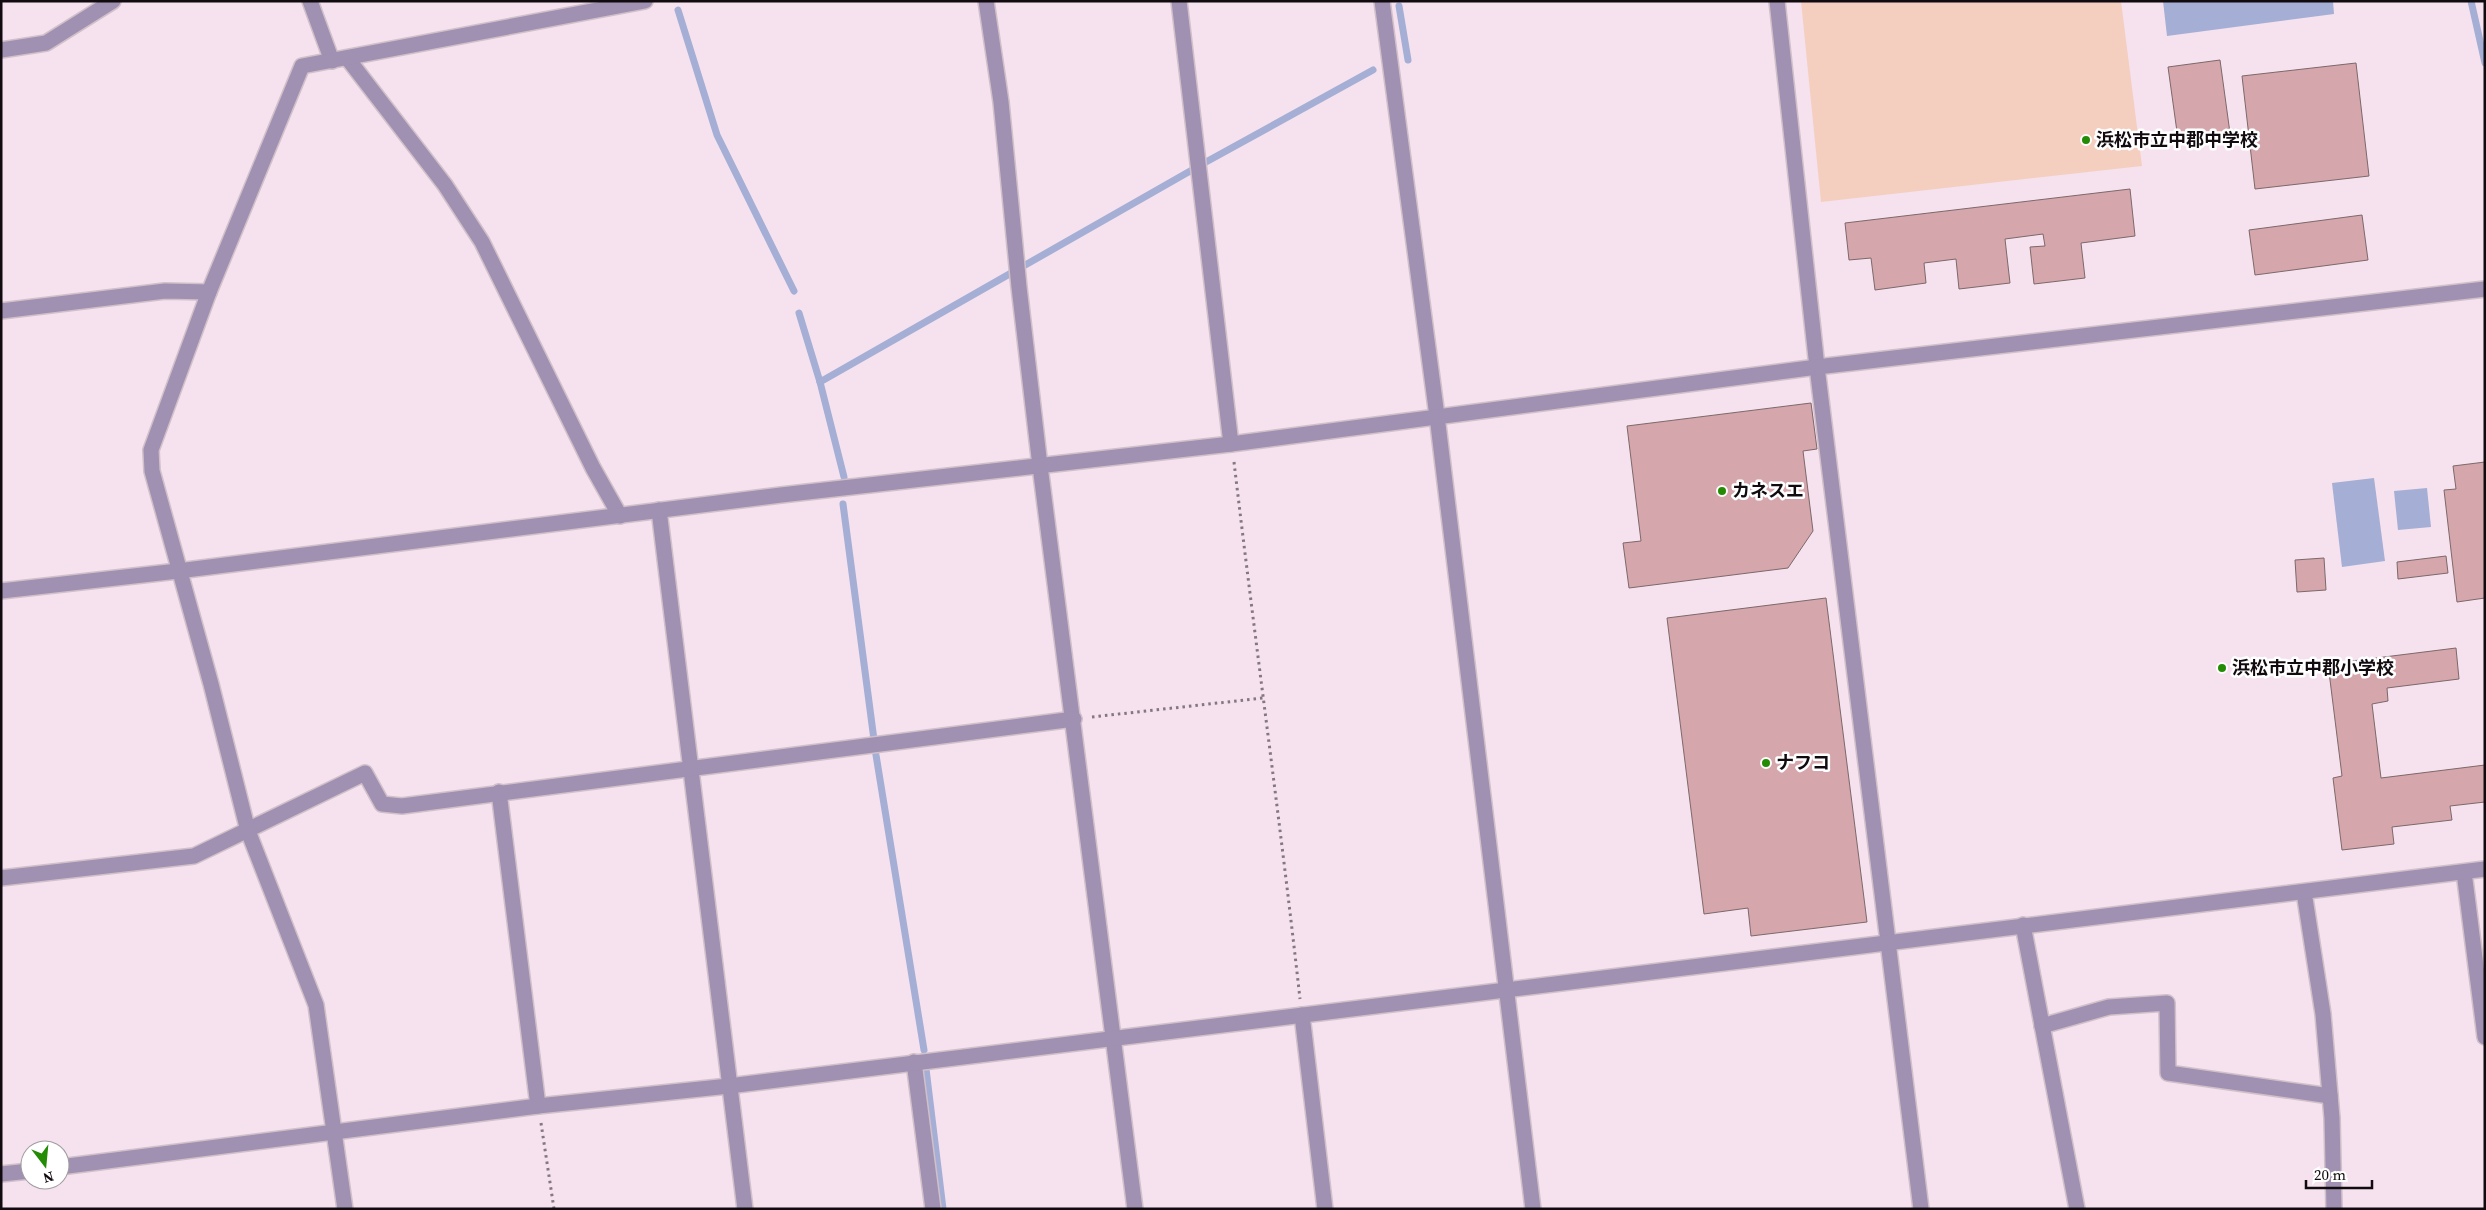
<svg xmlns="http://www.w3.org/2000/svg" width="2486" height="1210" viewBox="0 0 2486 1210" font-family="'Source Serif 4','Noto Sans JP',serif">
<style>
.green{fill:#f4cfc0}
.water{fill:#a5aed4}
.lines{fill:none;stroke-linecap:round;stroke-linejoin:round}
.stream{stroke:#a5aed4;stroke-width:7}
.building{fill:#d5a6ab;stroke:#7c686a}
.street-casing{stroke:#d1c0ca;stroke-width:18}
.path{stroke:#84777f;stroke-width:3;stroke-dasharray:2.5 4;stroke-linecap:butt}
.street{stroke:#a090b1;stroke-width:15}
.poi-dot{fill:#248b05;stroke:#fff;stroke-width:2}
.labels{text-anchor:middle;stroke-width:5;stroke-linejoin:round;paint-order:stroke}
.poi-label{font-size:18px;font-weight:bold;fill:#110b0f;stroke:#fff;text-anchor:start}
</style>
<rect width="100%" height="100%" fill="#f5e2ee"/>
<path class="green" d="M1801,1H2121L2142,166L1821,202Z"/>
<g class="water">
<path d="M2163,1H2333L2334,14L2167,36Z"/>
<path d="M2374,478L2385,561L2342,567L2332,483Z"/>
<path d="M2427,488L2431,527L2398,530L2394,491Z"/>
</g>
<g class="lines">
<g class="stream">
<path d="M2471,1L2485,63"/>
<path d="M1399,6L1408,60"/>
<path d="M678,10L717,135L794,291"/>
<path d="M799,313L820,382L844,477"/>
<path d="M820,382L1206,162L1373,70"/>
<path d="M843,504L876,755L924,1050"/>
<path d="M926,1069L943,1209"/>
</g>
</g>
<g class="building">
<path d="M2220,60L2230,133L2178,139L2168,67Z"/>
<path d="M2356,63L2369,176L2255,189L2242,76Z"/>
<path d="M2130,189L2135,236L2081,243L2085,278L2034,284L2030,247L2045,246L2043,234L2005,239L2010,283L1959,289L1956,259L1924,263L1926,283L1875,290L1871,258L1849,260L1845,223Z"/>
<path d="M2362,215L2368,260L2255,275L2249,230Z"/>
<path d="M1811,403L1817,449L1803,451L1813,531L1788,568L1629,588L1623,543L1641,541L1627,426Z"/>
<path d="M2485,462V598L2457,602L2444,490L2456,489L2453,466Z"/>
<path d="M2446,556L2448,573L2398,579L2397,562Z"/>
<path d="M2324,558L2326,590L2297,592L2295,560Z"/>
<path d="M1826,598L1867,922L1751,936L1748,908L1704,914L1667,618Z"/>
<path d="M2456,648L2459,679L2387,688L2388,701L2372,704L2381,778L2485,765V802L2450,806L2452,820L2392,827L2394,844L2342,850L2333,778L2342,776L2328,664Z"/>
</g>
<g class="lines">
<g class="street-casing">
<g id="street">
<path d="M310,1L332,61"/>
<path d="M986,1L1001,102L1019,287L1040,466L1135,1209"/>
<path d="M1179,1L1231,444"/>
<path d="M1382,1L1437,416L1533,1209"/>
<path d="M1777,1L1817,367L1921,1209"/>
<path d="M1,50L46,43L113,1"/>
<path d="M348,59L445,185L482,242L593,468L620,516"/>
<path d="M1,311L165,291L209,292"/>
<path d="M659,510L745,1209"/>
<path d="M1,591L178,571L781,495L1231,444L1817,367L2485,289"/>
<path d="M499,792L538,1106"/>
<path d="M2464,872L2485,1037"/>
<path d="M1,878L194,856L365,773L382,804L402,806L1074,719"/>
<path d="M2304,892L2323,1014L2332,1118L2334,1209"/>
<path d="M2023,925L2077,1209"/>
<path d="M1302,1015L1325,1209"/>
<path d="M2042,1026L2109,1007L2167,1003L2168,1073L2330,1096"/>
<path d="M914,1062L933,1209"/>
<path d="M60,1167L538,1106L729,1086L2485,869"/>
<path d="M1,1174L30,1171"/>
<path d="M345,1209L316,1005L248,831L211,684L152,471L151,450L209,292L302,66L645,1"/>
</g>
</g>
<g class="path">
<path d="M1234,462C1255,641 1280,819 1300,999"/>
<path d="M1092,717L1263,698"/>
<path d="M541,1123L554,1209"/>
</g>
<use href="#street" class="street"/>
</g>
<g class="poi-dot">
<circle cx="2086" cy="140" r="5"/>
<circle cx="1722" cy="491" r="5"/>
<circle cx="2222" cy="668" r="5"/>
<circle cx="1766" cy="763" r="5"/>
</g>
<g class="labels">
<g class="poi-label">
<text x="2096" y="146">浜松市立中郡中学校</text>
<text x="1732" y="497">カネスエ</text>
<text x="2232" y="674">浜松市立中郡小学校</text>
<text x="1776" y="769">ナフコ</text>
</g>
</g>
<rect width="2486" height="1210" fill="none" stroke="#110b0f" stroke-width="5"/>
<g transform="translate(45 1165) rotate(164)"><circle r="24" fill="#ffffff" stroke="#a09d9f"/>
<path d="M0-4L9 19L0 12L-9 19Z" fill="#248b05"/>
<text y="-8" font-size="14" font-weight="bold" text-anchor="middle" fill="#110b0f">N</text>
</g>
<path d="M2306 1180v8h66v-8" fill="none" stroke="#110b0f" stroke-width="2.5"/>
<text x="2314" y="1180" font-size="15" fill="#110b0f" stroke="#ffffff" stroke-width="4" paint-order="stroke">20 m</text>
</svg>
